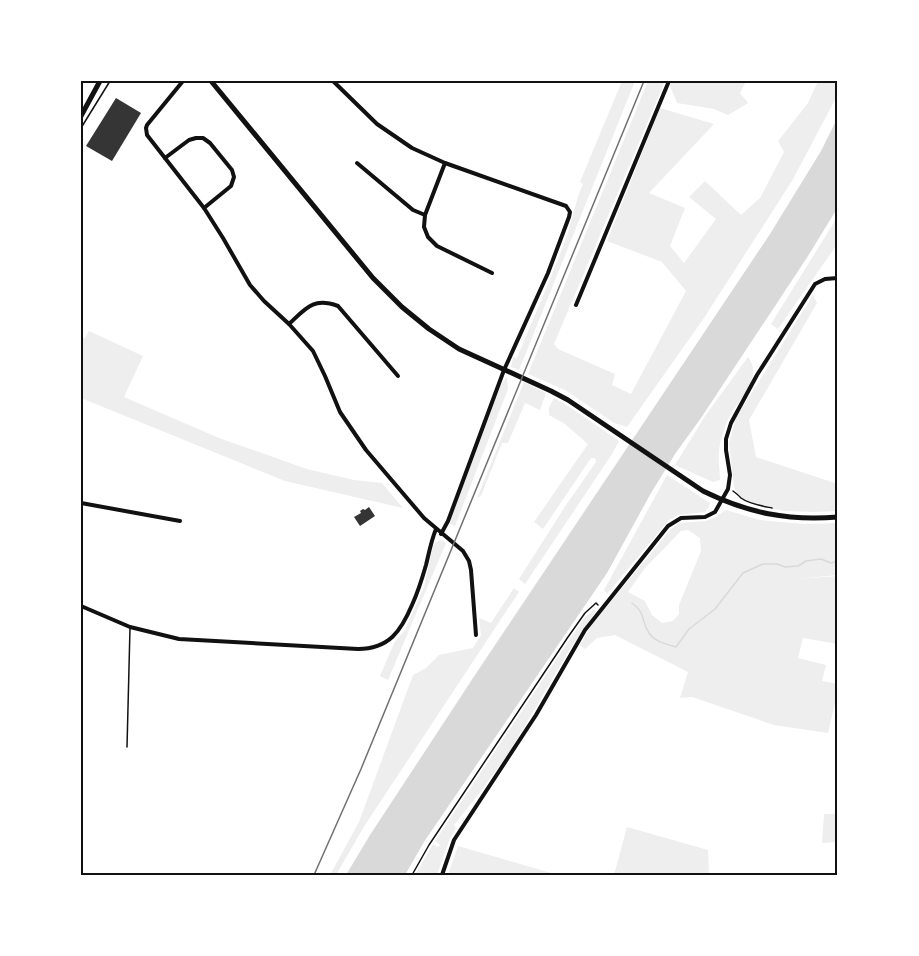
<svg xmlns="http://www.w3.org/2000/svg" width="919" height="956" viewBox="0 0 919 956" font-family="Spectral,serif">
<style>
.green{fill:#eee;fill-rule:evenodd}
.water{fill:#d9d9d9}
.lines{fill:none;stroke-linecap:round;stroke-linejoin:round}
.stream{stroke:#d9d9d9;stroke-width:1.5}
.building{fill:#353535}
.path{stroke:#111;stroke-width:1.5}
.service{stroke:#111;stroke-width:1.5}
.minor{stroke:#111;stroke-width:4}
.secondary{stroke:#111;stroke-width:5}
.rail{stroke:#707070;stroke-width:1.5}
.neatline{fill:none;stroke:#111;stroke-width:2}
</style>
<rect width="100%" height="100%" fill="#fff"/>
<g class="green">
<path d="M622,81H635L519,370L511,367L513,357L517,358C533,319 550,281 565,241C572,222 575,202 583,184L580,182Z"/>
<path d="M648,81H665L554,344L558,349L615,374L612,385L631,394L686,291L662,262L607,241L660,108L714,124L649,193L685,208L670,246L684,263L716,219L689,197L705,181L741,215L760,198L784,152L778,141L808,103L818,81H838V94L792,181L704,318L627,427L614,423L565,390L528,374Z"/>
<path d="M672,81H746L740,93L748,103L728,115L714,109L677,103L670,86Z"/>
<path d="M838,216V243L778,329L771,324Z"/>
<path d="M813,295L817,303L749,420L756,457L838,484V511L815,512L784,511L752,504L739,497L734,487L729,443L736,418Z"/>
<path d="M89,331L143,356L124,397L219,438L307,469L354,480L382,483L403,508L285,481L81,398V338H85Z"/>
<path d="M748,357C765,378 735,402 728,420C724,428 719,444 719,452C718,461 720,471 720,480L713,482L675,465L705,416Z"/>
<path d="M507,377L508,389L455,526L449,523L501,385Z"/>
<path d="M524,382L546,393L540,410L525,403L508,443H502L481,496L477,498Z"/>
<path d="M554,398L571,408L619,441L612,454L525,584L519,579L566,505L596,462L595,458H591L543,529L534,522L588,444L565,424L549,415V408Z"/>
<path d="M667,475L710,503L709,507L705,512L678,515L669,520L607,594L604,590Z"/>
<path d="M726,510L760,520L804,524L838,523V575L797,579L838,576V644L803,638L798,658L826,665L822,681L838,684V690L828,733L774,725L692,697L680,698L688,672L615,635L597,638L585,649L580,645L591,626L670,530L679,523L706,521L716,517ZM688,530L700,538L701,551L679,605V614L673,621L662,623L652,615L645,601L628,592L645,568L681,531Z"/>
<path d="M441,540L446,543L388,680L380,676L394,643L405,630L424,587L433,546L436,542Z"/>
<path d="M514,588L519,592L365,825L336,875H330L359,822L413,675L426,668L439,655L473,648L481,635L479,618L491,623Z"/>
<path d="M594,610L596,611L570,649L510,751L481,791L454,825L456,828L449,841L437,875H415L433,844L438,847L440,845L435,841L584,618Z"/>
<path d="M824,814H838V842L822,843Z"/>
<path d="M627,827L708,850L709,875H614Z"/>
<path d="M458,846L558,875H448Z"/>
</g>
<path class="water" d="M838,117V207L808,256L701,418L675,454L651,493L607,573L424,842L405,875H346L370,835L477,672L770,234L821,151Z"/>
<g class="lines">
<path class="stream" d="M632,603C646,613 641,621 649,633C655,642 666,644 676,647L689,629L715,609L743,573L763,564H777L785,567L798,566L806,561L821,559L831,563L838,561"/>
</g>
<g class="building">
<path d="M116,98L141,113L112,161L86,146Z"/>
<path d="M369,507L375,516L360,526L354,517L361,513L360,511L363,509L365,510Z"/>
</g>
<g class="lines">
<g class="path">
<path d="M81,128L110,81"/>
<path d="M733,491C736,493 738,495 741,498C749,504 762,506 772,508"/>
<path d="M412,875L429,845L568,637L585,613L596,603L598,605"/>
</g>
<path class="service" d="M127,747L130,628"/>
<g class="minor">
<path d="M183,81L147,125L146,128L147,135L204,208L223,238L250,285L264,301L289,324L313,351L325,376L340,412L366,450L424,518L463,551L469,561L471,570L476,635"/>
<path d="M333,81L377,124L412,148L445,163L566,206L570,212L569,217L548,273L504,370L448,521L441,534"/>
<path d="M165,158L189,140L196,138H203L210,143L232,170L234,177L231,186L204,208"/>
<path d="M357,163L413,210L425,215"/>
<path d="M445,163L425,215L424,227L428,237L437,246L492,273"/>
<path d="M576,305L669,81"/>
<path d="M289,324C306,308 313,297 338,306L398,376"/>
<path d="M81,503L180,521"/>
<path d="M81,606L130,627L179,639L358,649C389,649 401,631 412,605C418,592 422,579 426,565C429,553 431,541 436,529"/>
<path d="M442,875L454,840L536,715L585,630L668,526L681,518L705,517L715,512L728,489L730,475L726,450V439L731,423L757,375L815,284L825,279L838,278"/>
</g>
<g class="secondary">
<path d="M211,81L373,278L402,307L429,329L459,349L551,391L568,400L703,491C748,513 787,521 838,517"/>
<path d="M81,116L100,81"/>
</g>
<path class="rail" d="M314,875L361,769L644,81"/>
</g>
<rect width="919" height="956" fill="none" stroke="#ffffff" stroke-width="165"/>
<rect x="82" y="82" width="754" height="792" class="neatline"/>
</svg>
